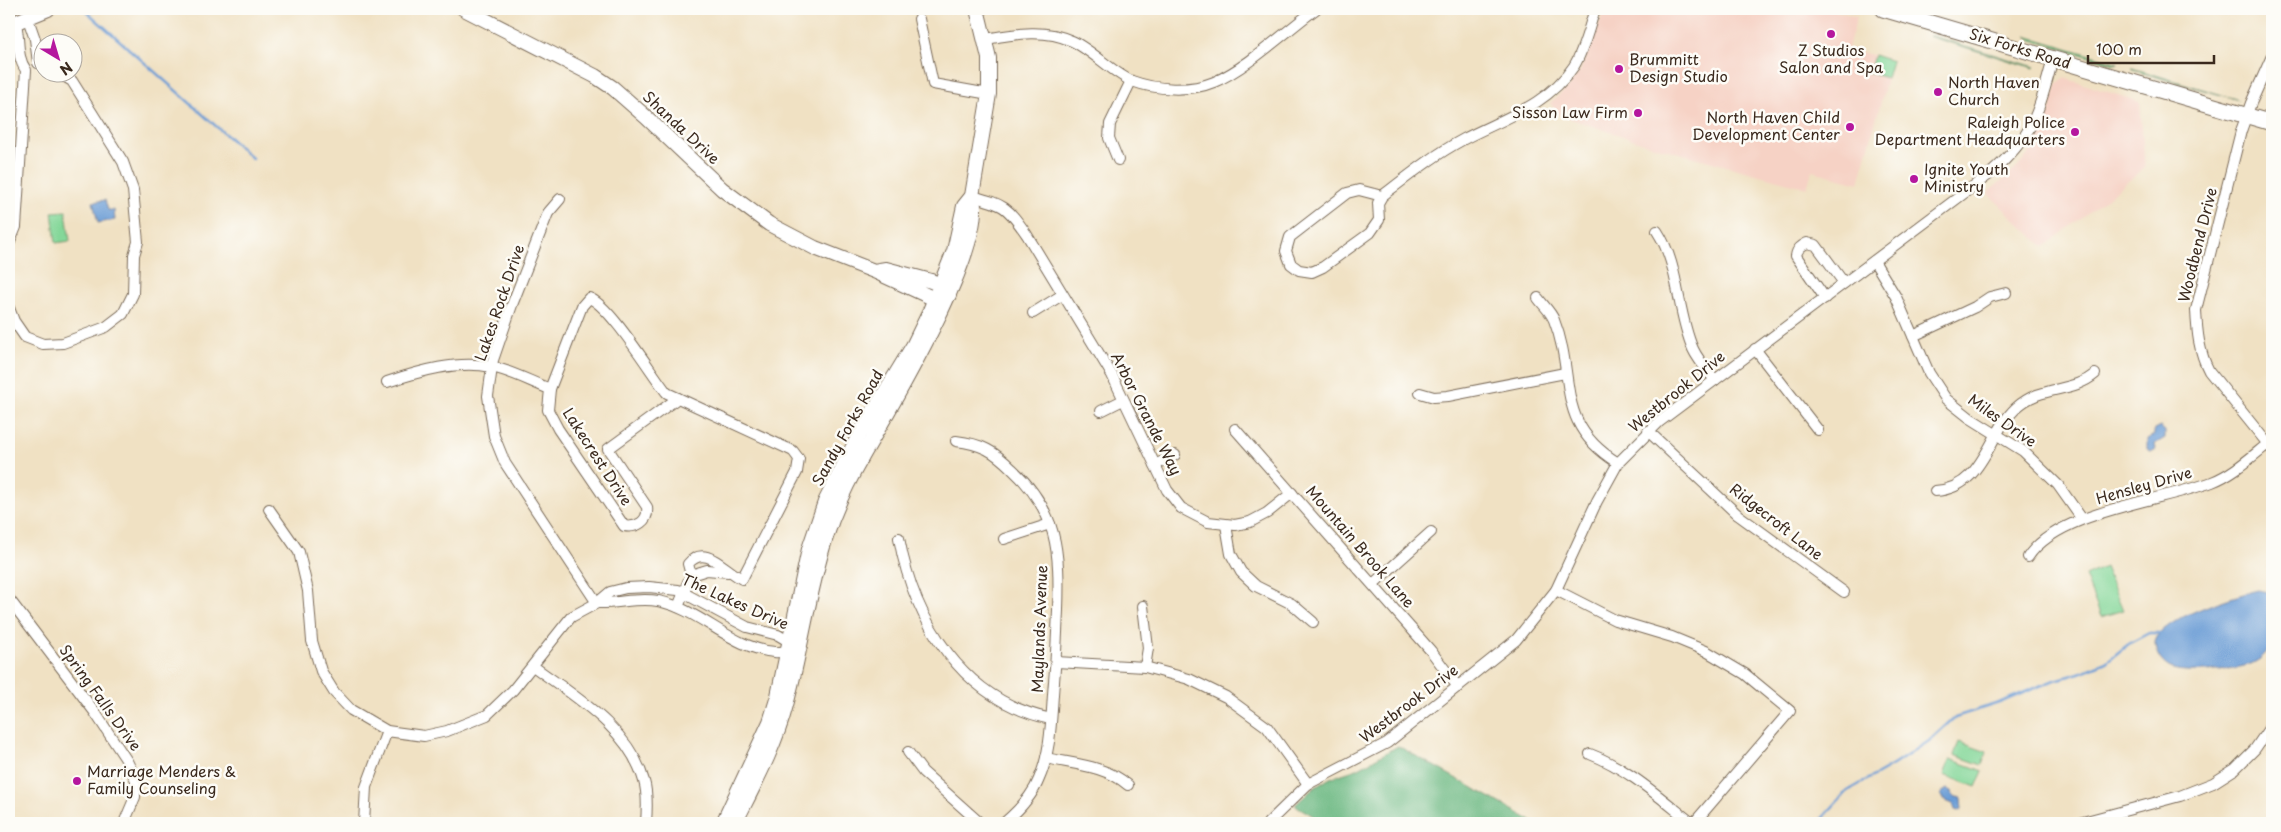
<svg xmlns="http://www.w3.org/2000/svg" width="2281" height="832" viewBox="0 0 2281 832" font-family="'Playpen Sans',sans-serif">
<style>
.built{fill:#f6d2c5}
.green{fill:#84d799;stroke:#60805c}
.forest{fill:#6bb881;stroke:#537150}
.water{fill:#6a9cd5;stroke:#52637a}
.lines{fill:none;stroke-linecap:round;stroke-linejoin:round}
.stream{stroke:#6a9cd5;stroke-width:2.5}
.street-casing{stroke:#7a6a58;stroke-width:12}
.secondary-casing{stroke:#7a6a58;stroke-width:16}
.primary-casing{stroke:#7a6a58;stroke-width:17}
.street{stroke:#fff;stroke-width:10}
.secondary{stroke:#fff;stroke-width:14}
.primary{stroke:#fff;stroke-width:15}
.poi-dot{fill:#b5179e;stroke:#fdfcf7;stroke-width:2}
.labels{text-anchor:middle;stroke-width:5;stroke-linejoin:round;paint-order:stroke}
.street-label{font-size:15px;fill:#3b2a1e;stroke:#fdfcf7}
.poi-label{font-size:15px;fill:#3b2a1e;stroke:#fdfcf7;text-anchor:start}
</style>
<rect width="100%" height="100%" fill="#fdfcf7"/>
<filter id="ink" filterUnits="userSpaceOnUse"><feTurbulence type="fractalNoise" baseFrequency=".02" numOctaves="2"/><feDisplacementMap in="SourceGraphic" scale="10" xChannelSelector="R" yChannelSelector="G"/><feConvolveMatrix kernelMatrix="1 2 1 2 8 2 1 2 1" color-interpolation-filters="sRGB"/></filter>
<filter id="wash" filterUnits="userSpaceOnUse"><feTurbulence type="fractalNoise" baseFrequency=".0096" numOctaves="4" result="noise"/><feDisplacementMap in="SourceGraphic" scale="20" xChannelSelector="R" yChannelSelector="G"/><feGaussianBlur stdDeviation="1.12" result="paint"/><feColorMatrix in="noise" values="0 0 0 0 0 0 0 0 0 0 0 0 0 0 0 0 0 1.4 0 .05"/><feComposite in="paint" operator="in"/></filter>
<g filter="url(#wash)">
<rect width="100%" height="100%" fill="#f0e1c3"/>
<g class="built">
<path d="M1605,9H1829L1857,17L1848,48L1892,61L1859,183L1812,171L1807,188L1650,145L1559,115L1550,103L1568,87L1580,71Z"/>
<path d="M2064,78L2140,102L2145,168L2044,247L1987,193L2018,167L2031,151L2045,125L2057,84Z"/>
</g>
<g class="green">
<path d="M1928,36H1932L2035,67L2034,68Z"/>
<path d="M2026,36L2118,63L2115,64L2029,39Z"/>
<path d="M1874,55L1892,61L1887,78L1869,73Z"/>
<path d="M2132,68L2239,100L2136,71Z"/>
<path d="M66,211L70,241L56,243L52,212Z"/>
<path d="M2105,567L2123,610L2101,617L2085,576Z"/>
<path d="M1959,742L1987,752L1982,765L1954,755Z"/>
<path d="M1950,759L1983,771L1976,787L1944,775Z"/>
</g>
<path class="forest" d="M1398,746L1536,823H1325L1295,805L1314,788L1330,778L1357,769Z"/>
<g class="water">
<path d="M105,200L108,210H114L115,220L98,223L93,202Z"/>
<path d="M2160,427L2165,431V438L2155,444L2156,449L2151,452L2147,449V439L2154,435V430Z"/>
<path d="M2258,590L2272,593V645C2267,652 2262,659 2253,663C2239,670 2188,674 2173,669C2162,665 2155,654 2155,642C2161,618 2234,596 2258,590Z"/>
<path d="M1947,789L1952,791L1953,796L1961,798L1962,809L1958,811L1955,810L1953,804L1943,800L1941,793Z"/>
</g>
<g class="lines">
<g class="stream">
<path d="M84,9L253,159"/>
<path d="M1818,823L1846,792L1893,765L1929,741L1955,717L1999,703L2052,681L2079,673L2106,662L2130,643L2149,633H2162"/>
</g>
</g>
</g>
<g filter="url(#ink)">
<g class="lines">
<g class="street-casing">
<g id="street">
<path d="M28,19L35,39L38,63"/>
<path d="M919,19L933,84L989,94"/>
<path d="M986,39C1015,34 1044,28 1072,41C1092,50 1114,74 1132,81C1156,90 1190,92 1214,82C1246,69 1287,30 1316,9"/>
<path d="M2272,56L2251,103L2241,131L2196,310C2197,332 2199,352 2209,371L2272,449"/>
<path d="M1118,160L1109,138L1110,124L1131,81"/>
<path d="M972,196C1005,205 1007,206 1027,235L1112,375L1167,490L1181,508L1208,522L1235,525L1250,522L1267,513L1292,493"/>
<path d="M1382,196L1359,190L1347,193L1290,237L1286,251L1291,264L1299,270L1312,272L1323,267L1370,233L1379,220L1378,203L1382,196C1408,176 1434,155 1464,139C1504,118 1547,106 1574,66C1584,50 1589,27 1595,9"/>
<path d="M560,199L548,213L512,305L493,360L488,396L494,436L505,463L597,603"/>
<path d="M1657,231C1680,266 1676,310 1693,349C1698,360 1707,370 1715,380"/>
<path d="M9,244L16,227L26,70C16,57 20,39 16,24"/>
<path d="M1874,261L1896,297L1929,373L1946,399L1970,418L2023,451L2058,485L2082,519"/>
<path d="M1538,298C1543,305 1551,312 1554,320C1577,378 1553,423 1618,463"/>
<path d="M1825,298L1796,256C1797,249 1801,246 1807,243L1816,245L1844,283"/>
<path d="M9,308L14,321L25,337L43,344L63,343L106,327L123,314L133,294L134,255L138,242L133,190L123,162L72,81L57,72"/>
<path d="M1033,313L1062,295"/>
<path d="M1913,336L1975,307L1990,297L2006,293"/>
<path d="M1755,349L1818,430"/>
<path d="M387,382C420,371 457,360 492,367C512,371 531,382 550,389L548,410L558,429L624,526C636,528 649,522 647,507L608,449L678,398L793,451L799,459L797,472L742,579C724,570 705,543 688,564L691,575L678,607"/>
<path d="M550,389L582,306L589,298C610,305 651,373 667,393L678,398"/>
<path d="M1420,393L1434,397L1448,396L1565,373"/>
<path d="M1101,411L1123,400"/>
<path d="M1235,429L1431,651L1458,687"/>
<path d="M1648,431L1738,515L1844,592"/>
<path d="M956,441C982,444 994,451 1012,469C1058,512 1060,551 1058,610C1057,634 1056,658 1054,682C1051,714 1052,750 1039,779C1032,797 1018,811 1004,823"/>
<path d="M1155,465L1175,455"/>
<path d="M1935,491C1984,488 1987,435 2016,408C2042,384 2071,394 2095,374"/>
<path d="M269,509L299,552L308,591L312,641L321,671L334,692L351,710L387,731L424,736L447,731L487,715L513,690L571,617L597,603L610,592L626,588L649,587L678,590L747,627L778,635L795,645"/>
<path d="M1226,525L1231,554L1241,572L1256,586L1292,604L1313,622"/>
<path d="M899,538C914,621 963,701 1051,719"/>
<path d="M1004,539L1050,524"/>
<path d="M2028,557C2058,511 2162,501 2212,482C2233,474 2251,457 2269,443"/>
<path d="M691,575L707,570L728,572"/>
<path d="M1373,584L1431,532"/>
<path d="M1556,590L1615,620L1672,637L1706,651L1745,674L1790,711L1694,823"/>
<path d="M9,599L94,711L127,761L136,780L135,797L124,823"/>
<path d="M597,603C617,604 638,597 658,601C700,609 732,649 775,652C781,653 788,650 794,649"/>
<path d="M1143,606L1148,648L1145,667"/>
<path d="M1056,662L1145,667L1189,679L1226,697L1267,727L1308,784"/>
<path d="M533,666C575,697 629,728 644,781C648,794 647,810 646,823"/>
<path d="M908,752L923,772L980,823"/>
<path d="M1590,754C1629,769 1659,797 1692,823"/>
<path d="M1046,758C1073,764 1107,766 1128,785"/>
<path d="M364,823L366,787L387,731"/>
<path d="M1268,823L1308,784L1387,743L1516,640L1556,590L1597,501L1618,463L1659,422L1991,173C2034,135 2038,113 2053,59"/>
<path d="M2079,823L2180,796L2213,783L2235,769L2255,749L2272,724"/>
</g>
</g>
<g class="secondary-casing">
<g id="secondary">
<path d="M464,9L595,76L613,88L646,117L722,189L769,224L815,248L874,271L926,295L935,299L949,295L941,285L931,281L886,269L874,271"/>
<path d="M9,25L48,9"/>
<path d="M723,823L770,722L778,696L809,549L825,502L859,435L913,346L929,313L954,251L964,206L972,196L989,94V58L977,9"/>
<path d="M735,823C754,785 775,747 786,705C801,651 808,594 825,540C834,511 847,483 862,457C888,411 990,243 972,196"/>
</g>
</g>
<g class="primary-casing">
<path id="primary" d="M1883,9L2272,123"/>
</g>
<use href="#street" class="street"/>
<use href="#secondary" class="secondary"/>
<use href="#primary" class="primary"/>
</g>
</g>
<g class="poi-dot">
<circle cx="1831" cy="34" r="5"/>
<circle cx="1619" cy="69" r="5"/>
<circle cx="1938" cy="92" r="5"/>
<circle cx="1638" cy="113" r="5"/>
<circle cx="1850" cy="127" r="5"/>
<circle cx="2075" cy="132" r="5"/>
<circle cx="1914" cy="179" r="5"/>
<circle cx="77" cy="781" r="5"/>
</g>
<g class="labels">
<g class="street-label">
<text transform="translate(2020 49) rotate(17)" y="5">Six Forks Road</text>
<text transform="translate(681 128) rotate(43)" y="5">Shanda Drive</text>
<text transform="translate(2198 245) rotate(-76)" y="5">Woodbend Drive</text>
<text transform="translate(500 303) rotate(-71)" y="5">Lakes Rock Drive</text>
<text transform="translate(1677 392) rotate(-39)" y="5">Westbrook Drive</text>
<text transform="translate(1146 414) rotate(63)" y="5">Arbor Grande Way</text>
<text transform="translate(2002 421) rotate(35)" y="5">Miles Drive</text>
<text transform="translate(848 428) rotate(-61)" y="5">Sandy Forks Road</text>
<text transform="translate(597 457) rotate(57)" y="5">Lakecrest Drive</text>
<text transform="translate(2144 486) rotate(-16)" y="5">Hensley Drive</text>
<text transform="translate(1776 522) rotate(38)" y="5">Ridgecroft Lane</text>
<text transform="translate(1360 547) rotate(49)" y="5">Mountain Brook Lane</text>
<text transform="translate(735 602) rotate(24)" y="5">The Lakes Drive</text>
<text transform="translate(1040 629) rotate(-88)" y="5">Maylands Avenue</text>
<text transform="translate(100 698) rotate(54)" y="5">Spring Falls Drive</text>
<text transform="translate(1409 704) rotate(-37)" y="5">Westbrook Drive</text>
</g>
<g class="poi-label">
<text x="1831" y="56" text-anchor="middle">Z Studios<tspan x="1831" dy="17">Salon and Spa</tspan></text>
<text x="1629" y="65">Brummitt<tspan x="1629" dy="17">Design Studio</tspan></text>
<text x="1948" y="88">North Haven<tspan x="1948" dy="17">Church</tspan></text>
<text x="1628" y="118" text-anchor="end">Sisson Law Firm</text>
<text x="1840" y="123" text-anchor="end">North Haven Child<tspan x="1840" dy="17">Development Center</tspan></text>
<text x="2065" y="128" text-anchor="end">Raleigh Police<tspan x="2065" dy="17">Department Headquarters</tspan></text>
<text x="1924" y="175">Ignite Youth<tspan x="1924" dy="17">Ministry</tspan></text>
<text x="87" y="777">Marriage Menders &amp;<tspan x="87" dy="17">Family Counseling</tspan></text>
</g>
</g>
<rect width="2281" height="832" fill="none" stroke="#fdfcf7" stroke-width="30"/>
<g transform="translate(58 58) rotate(142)"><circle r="24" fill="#fdfcf7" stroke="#afa8a0"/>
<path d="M0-4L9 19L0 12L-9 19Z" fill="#b5179e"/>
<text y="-8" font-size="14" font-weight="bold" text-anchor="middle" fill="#3b2a1e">N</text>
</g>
<path d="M2088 55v8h126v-8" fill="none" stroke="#3b2a1e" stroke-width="2.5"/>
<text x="2096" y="55" font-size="15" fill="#3b2a1e" stroke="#fdfcf7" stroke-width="4" paint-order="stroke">100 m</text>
</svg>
